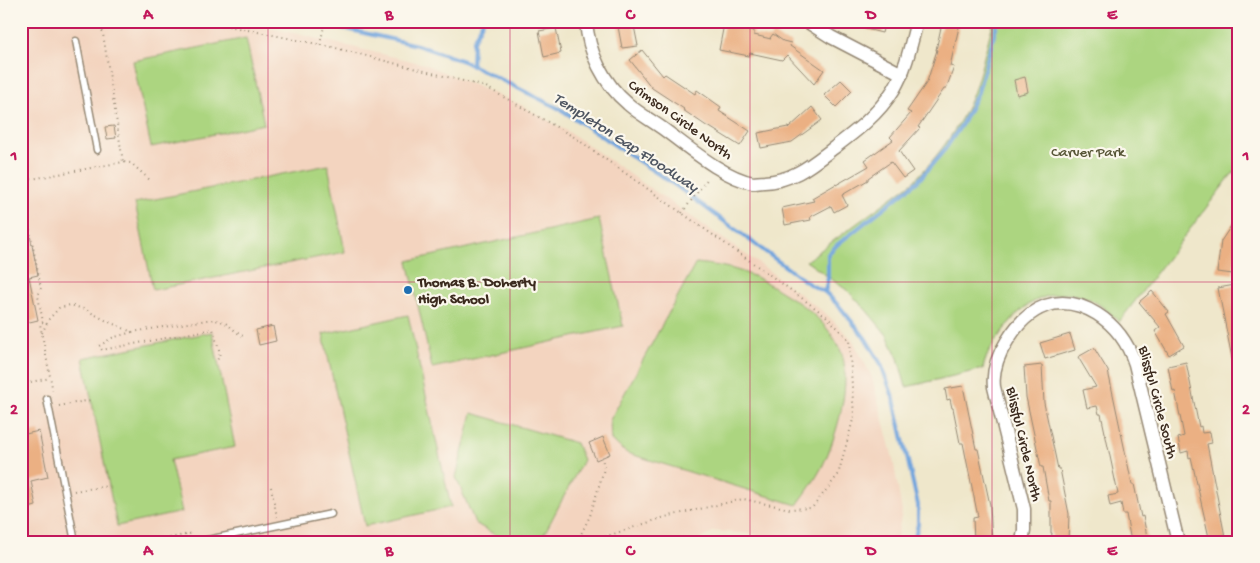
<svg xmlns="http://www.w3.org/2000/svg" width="1260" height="563" viewBox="0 0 1260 563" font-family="'Gochi Hand',sans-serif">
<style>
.built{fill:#f3d4bf}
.green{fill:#acd580;stroke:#74804f}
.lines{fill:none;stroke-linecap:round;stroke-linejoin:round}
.stream{stroke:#71a4dd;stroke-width:4}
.building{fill:#ebb083}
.lane-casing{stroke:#958874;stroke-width:9}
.street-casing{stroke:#958874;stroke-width:15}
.path{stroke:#958874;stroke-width:2;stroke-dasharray:1 4;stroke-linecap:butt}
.lane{stroke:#fff;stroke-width:6}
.street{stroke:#fff;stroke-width:12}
.grid{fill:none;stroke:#c2185b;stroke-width:1;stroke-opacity:0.55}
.poi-dot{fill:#1f6fb2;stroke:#fbf7ec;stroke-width:2}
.labels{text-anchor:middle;stroke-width:4.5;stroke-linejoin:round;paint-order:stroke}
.street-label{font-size:15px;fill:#3b2a1e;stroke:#fbf7ec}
.park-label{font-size:15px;fill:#575536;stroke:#fbf7ec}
.poi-label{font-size:15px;font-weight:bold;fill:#3b2a1e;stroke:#fbf7ec;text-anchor:start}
.water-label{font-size:16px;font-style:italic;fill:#4e5561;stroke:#fbf7ec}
.neatline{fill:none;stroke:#c2185b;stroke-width:2}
.grid-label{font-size:16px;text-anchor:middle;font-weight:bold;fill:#c2185b}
</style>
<rect width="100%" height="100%" fill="#fbf7ec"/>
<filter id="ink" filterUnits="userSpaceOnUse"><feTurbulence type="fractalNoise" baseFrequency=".02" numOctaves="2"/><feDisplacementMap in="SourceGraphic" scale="10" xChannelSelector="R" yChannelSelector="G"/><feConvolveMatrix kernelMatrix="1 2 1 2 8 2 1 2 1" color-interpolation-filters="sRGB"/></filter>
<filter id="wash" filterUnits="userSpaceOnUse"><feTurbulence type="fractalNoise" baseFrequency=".0096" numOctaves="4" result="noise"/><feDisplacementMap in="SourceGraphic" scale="20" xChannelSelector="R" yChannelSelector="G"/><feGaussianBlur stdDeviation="1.12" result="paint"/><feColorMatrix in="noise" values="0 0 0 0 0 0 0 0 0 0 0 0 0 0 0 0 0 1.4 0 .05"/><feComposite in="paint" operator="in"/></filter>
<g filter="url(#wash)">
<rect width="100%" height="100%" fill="#efe7cb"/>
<path class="built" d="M21,21H231L293,33L424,64L519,104L572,134L764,267L825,313L852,339L872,377L893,459L902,512L896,542H854L714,531L696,542H21Z"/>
<g class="green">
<path d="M994,21H1239V171L1232,174L1119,322C1112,315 1104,307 1095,302C1073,289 1043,292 1023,309C1016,314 1011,321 1005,328C995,341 986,353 983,369L906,387L898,358L887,335L867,311L848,291L806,261L913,182C940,154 964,122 976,85C983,64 987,42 994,21Z"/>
<path d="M246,38L264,124L151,147L133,61Z"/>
<path d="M328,165L345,252L153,290L135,203Z"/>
<path d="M599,219L623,326L432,368L408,261Z"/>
<path d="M696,263C714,265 731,267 748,274C762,279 775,288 788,296C810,309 829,326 840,349C854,379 836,439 822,467C815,480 806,493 797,505L627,453L611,440L610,420Z"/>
<path d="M408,315L451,507L365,526L323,334Z"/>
<path d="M212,332L235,447L170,460L182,512L117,526L83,358Z"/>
<path d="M472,413L576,443L583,460L540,542H507L475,523L456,477Z"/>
</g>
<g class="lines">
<g class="stream">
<path d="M311,21L417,45L463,61L562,110L675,185L809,284L825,292L840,307L866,339L881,364L894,400L918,505V524L914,542"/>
<path d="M472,66L473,41L483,21"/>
<path d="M825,292L828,278V254L838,244L918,181L946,148L962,124L978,92L998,21"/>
</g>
</g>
<g id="blocks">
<g class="building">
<path d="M617,21H633L638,46L622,48Z"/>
<path d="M868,21H885L882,33L866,29Z"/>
<path d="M942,23L959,27L950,66L954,67L946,89H944L918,127L920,128L899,151L913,171L903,178L891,162L868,178V180L842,195L847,205L834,212L831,206L810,217L811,220L785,225L782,208L814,201L812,198L836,184V185L869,166L865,160L893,140L890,137L911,113L907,111L927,82L937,50H936Z"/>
<path d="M724,24L754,31V35L771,39L770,38L773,34L783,41L791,43L790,46L824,70L814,84L787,55L782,60L750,53L749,56L719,50Z"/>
<path d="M556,28L561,53L544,57L539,31Z"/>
<path d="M642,50L663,76L665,74L695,94L697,90L721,107L719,111L750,131L740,146L708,126V127L683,110L684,109L652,88L630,60Z"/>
<path d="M1025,77L1028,92L1017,95L1014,80Z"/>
<path d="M841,80L852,91L836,107L824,95Z"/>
<path d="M812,107L822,120L792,142L761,148L758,133L788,127L789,128Z"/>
<path d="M114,126L116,138L107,139L105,127Z"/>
<path d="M1239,214V239L1233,274L1217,272L1221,241Z"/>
<path d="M30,235L38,275L29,277L38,320L21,324V236Z"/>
<path d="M1235,285L1239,306V367L1234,368L1218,288Z"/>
<path d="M1152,291L1169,312L1166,314L1184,346L1169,355L1155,331L1160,327L1139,302Z"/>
<path d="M273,326L276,341L259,345L256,330Z"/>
<path d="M1070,334L1075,350L1045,359L1040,343Z"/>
<path d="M1094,348L1108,371L1132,484H1134L1141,517L1143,516L1148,542H1131L1126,514H1123L1121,503L1110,506L1108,496L1118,494L1101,414H1099L1097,406L1087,408L1083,390L1096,387L1078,357Z"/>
<path d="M1186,362L1199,427L1201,426L1202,433L1210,432L1212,443L1207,444L1226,542H1210L1191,457L1189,458L1188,451L1181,453L1178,438L1184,436L1175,391L1173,392L1168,366Z"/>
<path d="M1042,365L1044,403L1058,469H1060L1069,514L1068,542H1051L1052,533H1051V501H1049L1043,467H1041L1026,397L1024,367Z"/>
<path d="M963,386L976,449H978L990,505L992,542H974L973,518L978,517L963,443H960L953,408H952L950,399L947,400L945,389Z"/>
<path d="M39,431L48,477L31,481L36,506L21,510V435Z"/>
<path d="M603,437L610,454L596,460L589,443Z"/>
</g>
</g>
</g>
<g filter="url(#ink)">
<use href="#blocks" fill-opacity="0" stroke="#958874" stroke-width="1"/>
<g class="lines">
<g class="lane-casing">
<g id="lane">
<path d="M76,41L97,150"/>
<path d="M47,399L75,542"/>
<path d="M198,542L331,514"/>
</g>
</g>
<g class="street-casing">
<g id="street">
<path d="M586,21C588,52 604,84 628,104C638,113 651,120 662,128C687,146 722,177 753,183C756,183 761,182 764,182C792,181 810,166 831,150C855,132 878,115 894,89C906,69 911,44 917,21"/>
<path d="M806,21L831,37L902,74"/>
<path d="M1022,542L1024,530V509L994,387C992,370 998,355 1007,341C1028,306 1060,291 1097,314C1116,326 1128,343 1135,364L1178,542"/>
</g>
</g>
<g class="path">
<path d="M101,21L123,162"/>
<path d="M204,21L332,47L486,87L574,137L784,285L826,316L849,340L854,416L838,475L812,508L790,509L743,499L665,517L589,542"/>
<path d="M1068,21L1070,27"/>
<path d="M320,45L325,21"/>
<path d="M21,181L123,162L131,163L151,181"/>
<path d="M21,185L41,288L38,296L43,322L40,324L53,392"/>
<path d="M682,213L709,177"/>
<path d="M132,332L112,338L99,346L102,350L213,329L220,353L217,361"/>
<path d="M42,333L49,319L59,308L70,305L84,309L109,322L132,332L207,320C213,320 220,320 225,323C232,327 236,333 243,336"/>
<path d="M21,384L50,378"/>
<path d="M59,406L91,400"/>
<path d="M271,487L277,517"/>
<path d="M74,491L108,486"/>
<path d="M185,535L186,542"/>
<path d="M150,542L194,533"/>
<path d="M577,542L590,516L604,469L602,457"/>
</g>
<use href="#lane" class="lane"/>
<use href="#street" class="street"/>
</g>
</g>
<path class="grid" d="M268,21V542M510,21V542M750,21V542M992,21V542M21,282H1239"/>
<circle class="poi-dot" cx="408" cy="290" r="5"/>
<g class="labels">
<g class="street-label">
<text transform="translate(681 119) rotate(36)" y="5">Crimson Circle North</text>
<text transform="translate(1159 402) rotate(75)" y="5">Blissful Circle South</text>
<text transform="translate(1025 444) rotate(77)" y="5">Blissful Circle North</text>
</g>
<g class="park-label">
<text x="1088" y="156">Carver Park</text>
</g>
<g class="poi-label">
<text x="418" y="286">Thomas B. Doherty<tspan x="418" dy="17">High School</tspan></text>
</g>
<g class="water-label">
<text transform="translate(627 141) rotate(33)" y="6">Templeton Gap Floodway</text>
</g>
</g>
<rect width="1260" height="563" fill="none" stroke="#fbf7ec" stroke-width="55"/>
<rect x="28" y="28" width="1204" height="508" class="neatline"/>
<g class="grid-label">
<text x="148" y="19">A</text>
<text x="389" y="19">B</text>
<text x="630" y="19">C</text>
<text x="871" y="19">D</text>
<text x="1112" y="19">E</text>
<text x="14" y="160">1</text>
<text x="1246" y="160">1</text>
<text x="14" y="414">2</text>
<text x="1246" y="414">2</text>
<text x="148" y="555">A</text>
<text x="389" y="555">B</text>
<text x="630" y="555">C</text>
<text x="871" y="555">D</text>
<text x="1112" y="555">E</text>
</g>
</svg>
